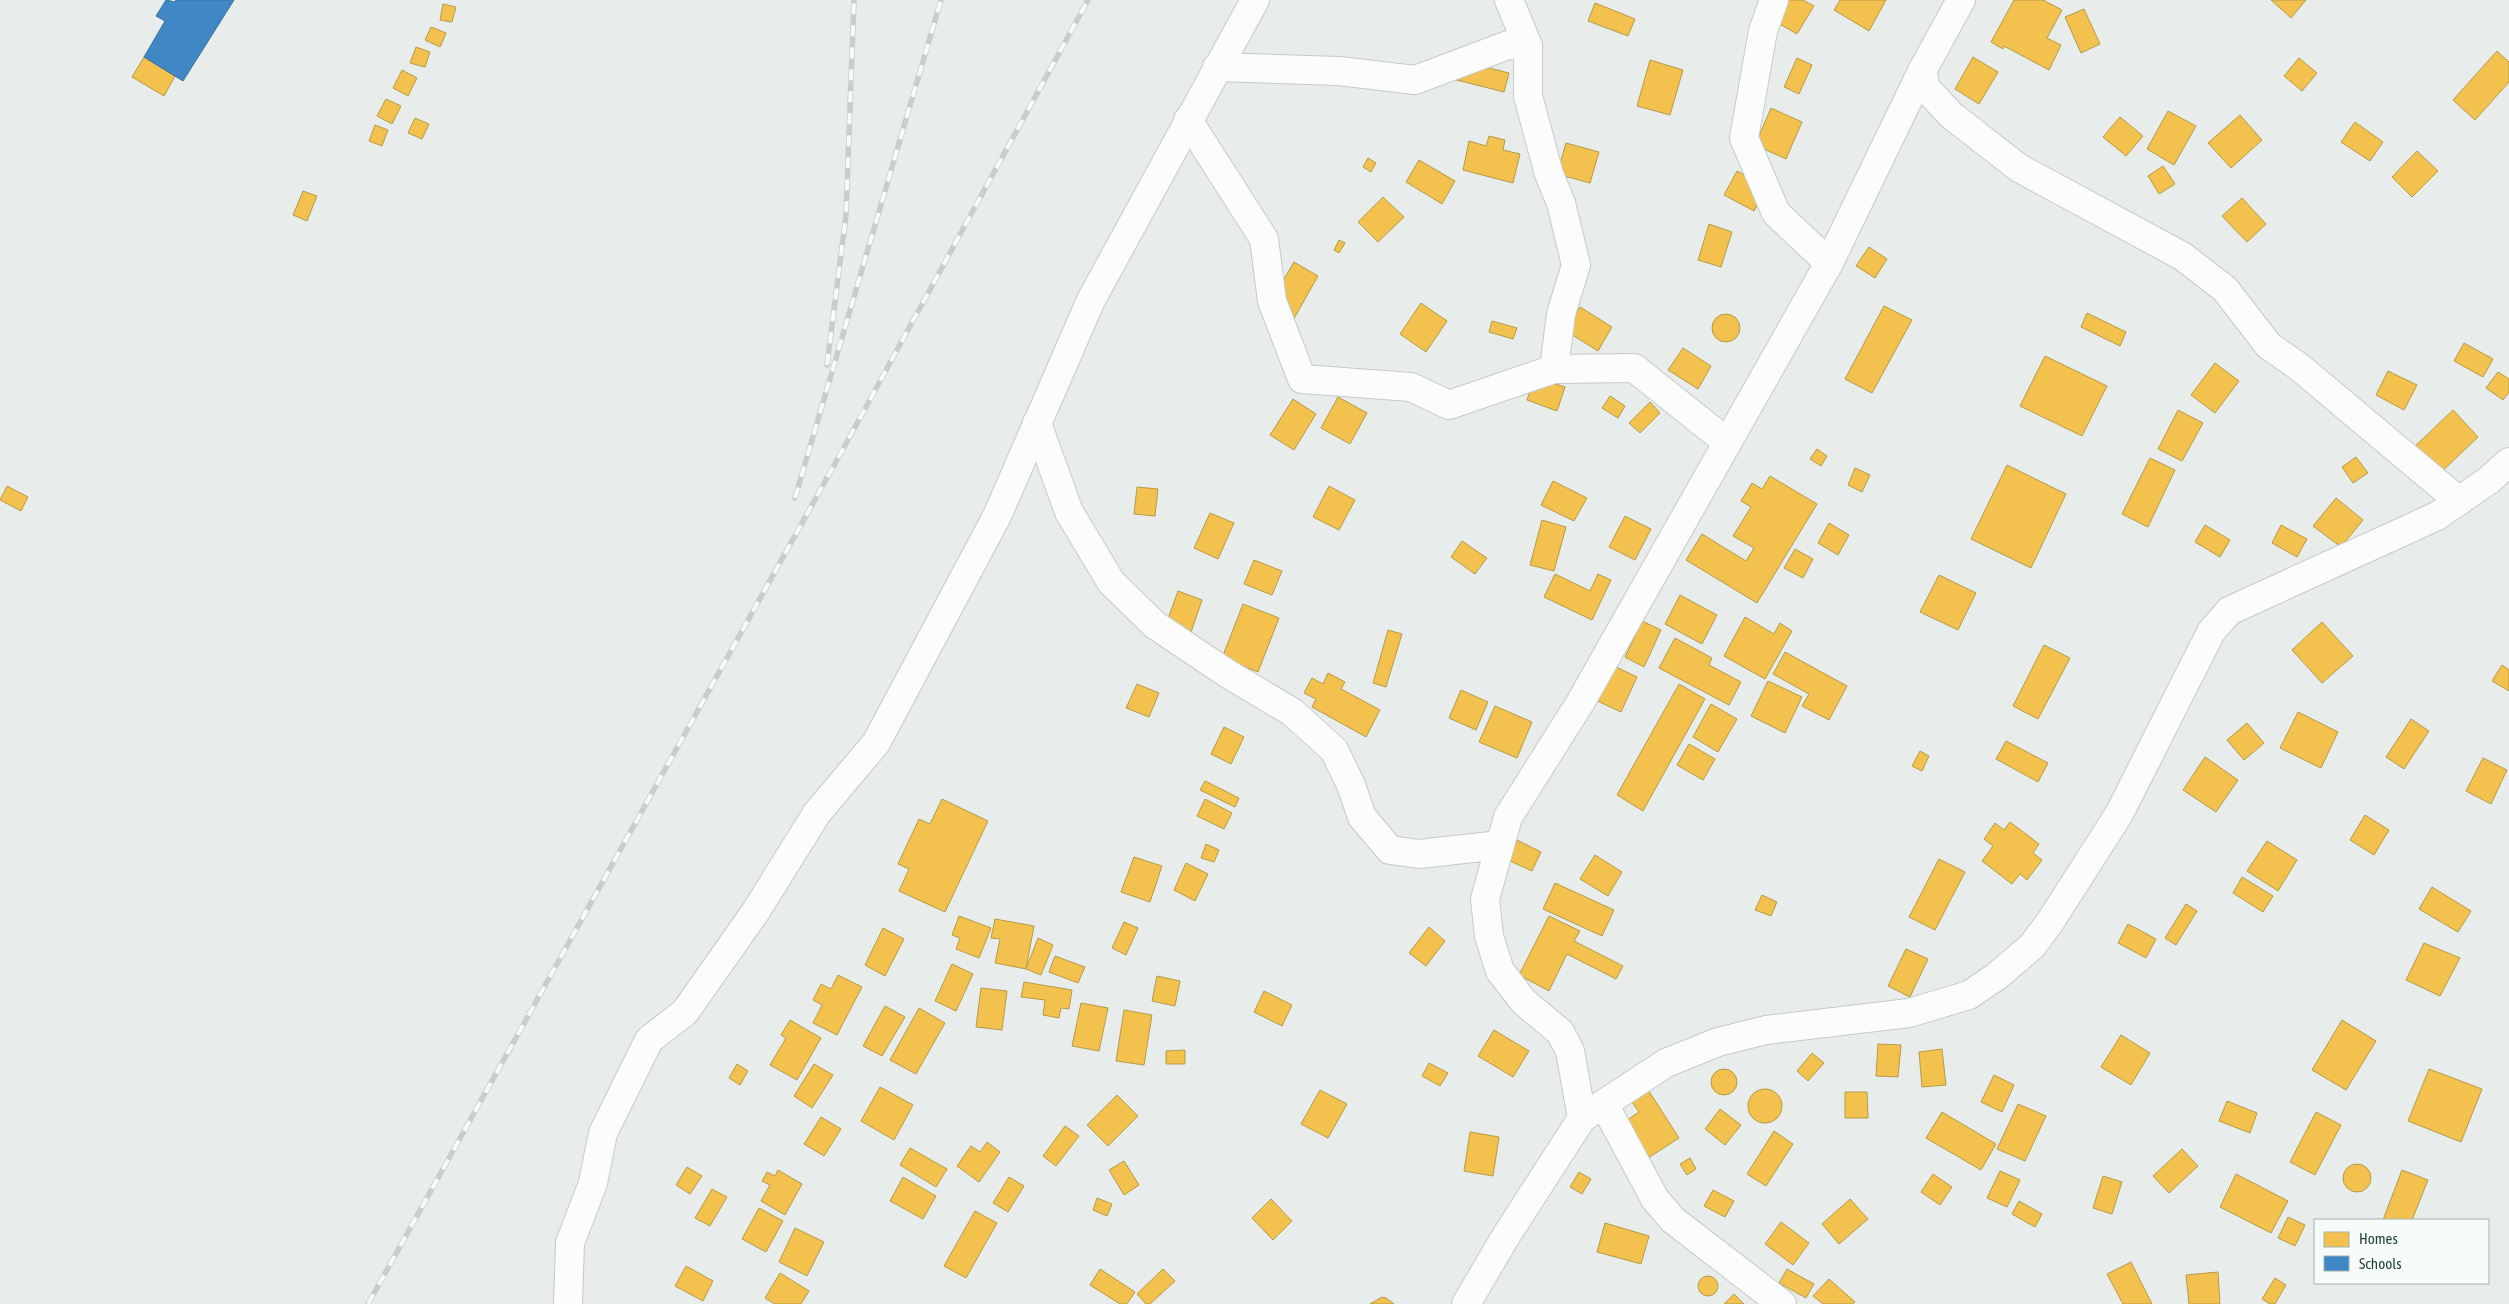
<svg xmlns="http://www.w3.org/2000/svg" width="2509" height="1304" viewBox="0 0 2509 1304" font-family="'Asap Condensed',sans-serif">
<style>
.homes{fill:#f2c14e;stroke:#b49b48}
.schools{fill:#3f88c5;stroke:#37739b}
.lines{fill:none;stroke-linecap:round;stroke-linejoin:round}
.minor-casing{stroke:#c5cac8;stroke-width:30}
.minor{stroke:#fcfcfc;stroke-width:28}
.rail-casing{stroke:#c9cdcc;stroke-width:5.5}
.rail{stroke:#f7fbf9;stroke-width:4;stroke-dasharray:11;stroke-linecap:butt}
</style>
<rect width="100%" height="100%" fill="#e8edeb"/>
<g class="homes">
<path d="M1782,0H1803L1814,6L1797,34L1771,19Z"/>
<path d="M1840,0H1886L1869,31L1834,10Z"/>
<path d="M2014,0H2043L2062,10L2047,38L2061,45L2049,70L2004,46L2003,49L1991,42Z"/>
<path d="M2271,0H2306L2291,18Z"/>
<path d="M1595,3L1635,19L1628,36L1588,21Z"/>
<path d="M443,4L456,7L452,22L440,20Z"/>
<path d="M2084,9L2100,44L2081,53L2065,17Z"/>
<path d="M431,27L446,33L440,47L425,40Z"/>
<path d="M416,47L430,52L425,67L410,63Z"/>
<path d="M2497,51L2509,62V82L2475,120L2453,100Z"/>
<path d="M144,57L175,76L164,96L132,77Z"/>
<path d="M1446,57L1509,73L1504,92L1441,76Z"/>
<path d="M1973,57L1998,72L1979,104L1955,89Z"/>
<path d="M1797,58L1812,65L1799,94L1784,87Z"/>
<path d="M2299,58L2317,73L2302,91L2284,76Z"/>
<path d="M1650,60L1683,70L1670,115L1637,106Z"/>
<path d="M402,70L417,78L408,96L393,88Z"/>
<path d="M386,99L401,106L392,124L377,116Z"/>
<path d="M1771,108L1802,122L1786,159L1755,145Z"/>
<path d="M2168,111L2196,126L2174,165L2147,149Z"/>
<path d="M2240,115L2262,140L2231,168L2208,143Z"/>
<path d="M2120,117L2143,136L2126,156L2103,137Z"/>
<path d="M415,118L429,124L422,139L408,133Z"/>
<path d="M2355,122L2383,142L2370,161L2341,142Z"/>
<path d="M375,125L388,130L382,146L369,141Z"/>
<path d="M1489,136L1505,140L1503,150L1520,154L1513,183L1463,170L1469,141L1486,146Z"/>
<path d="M1566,143L1599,152L1590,183L1557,174Z"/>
<path d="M2417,151L2438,171L2412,197L2392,177Z"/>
<path d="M1368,158L1376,163L1371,172L1363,167Z"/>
<path d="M1419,160L1455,181L1442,204L1406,182Z"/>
<path d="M2163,166L2175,184L2159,194L2148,176Z"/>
<path d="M1737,171L1767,187L1754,211L1724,195Z"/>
<path d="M303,191L317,196L307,221L293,215Z"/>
<path d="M1383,197L1404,217L1378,242L1358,222Z"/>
<path d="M2242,198L2266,224L2247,242L2222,216Z"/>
<path d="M1709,224L1732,232L1721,267L1698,260Z"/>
<path d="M1339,240L1345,243L1339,253L1334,250Z"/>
<path d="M1869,247L1887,259L1875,278L1856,266Z"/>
<path d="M1294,262L1318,276L1292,322L1267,308Z"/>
<path d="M1421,303L1447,321L1426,352L1400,334Z"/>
<path d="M1884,306L1912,320L1872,393L1845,379Z"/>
<path d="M1580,307L1612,327L1598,351L1566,331Z"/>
<path d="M2087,313L2126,332L2120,346L2081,327Z"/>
<circle cx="1726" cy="328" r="14"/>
<path d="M1492,321L1517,328L1513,339L1489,332Z"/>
<path d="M2464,343L2493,359L2483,377L2454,361Z"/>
<path d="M1683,348L1711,366L1698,389L1668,370Z"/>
<path d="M2045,356L2107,386L2082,436L2020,406Z"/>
<path d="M2215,363L2239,381L2215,413L2191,395Z"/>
<path d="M2388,371L2417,385L2404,410L2376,395Z"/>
<path d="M2498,372L2509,379V392L2503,400L2486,388Z"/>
<path d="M1535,377L1565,387L1557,411L1527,400Z"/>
<path d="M1610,396L1625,406L1618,418L1602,408Z"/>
<path d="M1338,397L1367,413L1350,444L1321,428Z"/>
<path d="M1293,399L1316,414L1294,450L1270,435Z"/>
<path d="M1650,402L1660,413L1640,433L1629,423Z"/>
<path d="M2178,410L2203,423L2182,461L2158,449Z"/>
<path d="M2453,410L2478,437L2435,478L2410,451Z"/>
<path d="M1817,449L1827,456L1821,466L1810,459Z"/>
<path d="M2356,457L2368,473L2353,483L2342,467Z"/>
<path d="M2150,458L2175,470L2148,527L2122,514Z"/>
<path d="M2007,465L2066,494L2031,568L1971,539Z"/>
<path d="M1855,468L1870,475L1862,492L1848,485Z"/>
<path d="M1770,476L1817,504L1757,603L1686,560L1702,534L1746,561L1754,548L1733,536L1751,507L1741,501L1752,483L1762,489Z"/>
<path d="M1553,481L1587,498L1574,521L1541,505Z"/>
<path d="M7,486L28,497L21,511L0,500Z"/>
<path d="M1329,486L1355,500L1339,530L1313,517Z"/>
<path d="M1137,487L1158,489L1155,516L1134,514Z"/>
<path d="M2336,498L2363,520L2341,547L2313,526Z"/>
<path d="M1210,513L1234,523L1218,559L1194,548Z"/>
<path d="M1625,516L1651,529L1635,560L1609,547Z"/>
<path d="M1542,520L1566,527L1554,571L1530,565Z"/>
<path d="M1829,523L1849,535L1838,555L1818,543Z"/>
<path d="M2205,525L2230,540L2220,557L2195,542Z"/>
<path d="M2281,525L2307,539L2297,557L2272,543Z"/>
<path d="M1462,541L1487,558L1475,574L1451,557Z"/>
<path d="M1795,549L1813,559L1803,578L1784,568Z"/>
<path d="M1254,560L1282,571L1272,595L1244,584Z"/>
<path d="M1555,574L1590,591L1598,574L1611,580L1592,620L1544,597Z"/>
<path d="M1939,575L1976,593L1958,630L1920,612Z"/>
<path d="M1178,591L1202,600L1190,635L1165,627Z"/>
<path d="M1680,595L1717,615L1702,644L1665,624Z"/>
<path d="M1243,604L1279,618L1258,672L1222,658Z"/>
<path d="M1745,617L1774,634L1780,623L1792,631L1765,679L1724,656Z"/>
<path d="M1642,621L1661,630L1644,667L1625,657Z"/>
<path d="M2322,622L2353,656L2322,683L2292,650Z"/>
<path d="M1388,630L1402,634L1386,687L1373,683Z"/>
<path d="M1675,638L1712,658L1709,665L1741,682L1729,705L1659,668Z"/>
<path d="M2044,645L2070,658L2038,719L2013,706Z"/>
<path d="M1785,652L1847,686L1829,720L1802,706L1809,694L1773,674Z"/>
<path d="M1610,664L1637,677L1621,712L1593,699Z"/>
<path d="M2502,665L2509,670V691L2492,681Z"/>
<path d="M1328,673L1345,682L1341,689L1380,710L1366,737L1312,707L1316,699L1304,693L1312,678L1323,684Z"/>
<path d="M1768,681L1802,697L1785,733L1751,716Z"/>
<path d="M1137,684L1159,693L1149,717L1126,708Z"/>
<path d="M1679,684L1705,699L1643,811L1617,795Z"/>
<path d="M1461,690L1488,702L1476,730L1449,718Z"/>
<path d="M1711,704L1737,719L1718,752L1693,737Z"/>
<path d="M1495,706L1532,722L1517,758L1479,742Z"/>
<path d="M2298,712L2338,732L2321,768L2280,748Z"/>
<path d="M2411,719L2429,731L2404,769L2386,757Z"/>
<path d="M2247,723L2264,743L2244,760L2227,740Z"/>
<path d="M1224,727L1244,737L1231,764L1211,754Z"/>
<path d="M2006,741L2048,763L2038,782L1996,759Z"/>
<path d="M1689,744L1715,759L1703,780L1677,765Z"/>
<path d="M1920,751L1929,756L1922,771L1912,766Z"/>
<path d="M2205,757L2238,780L2216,812L2183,790Z"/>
<path d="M2483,758L2507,770L2491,804L2466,791Z"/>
<path d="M1205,781L1239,798L1235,807L1200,790Z"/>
<path d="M942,799L988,821L945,912L899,891L909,869L898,864L919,819L930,824Z"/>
<path d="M1205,799L1232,813L1224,829L1197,816Z"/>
<path d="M2365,815L2389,830L2374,855L2350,840Z"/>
<path d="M2010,822L2039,844L2033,853L2042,860L2027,880L2020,874L2012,884L1982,861L1993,846L1984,839L1995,823L2004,830Z"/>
<path d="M1517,840L1541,852L1532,871L1508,860Z"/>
<path d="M2267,841L2297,860L2278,891L2247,871Z"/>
<path d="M1206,844L1219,850L1214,862L1201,858Z"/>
<path d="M1595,855L1622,872L1608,896L1580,879Z"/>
<path d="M1134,857L1162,866L1150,902L1121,892Z"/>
<path d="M1939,859L1965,872L1935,930L1909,917Z"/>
<path d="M1186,863L1208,874L1195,901L1174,890Z"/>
<path d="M2242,877L2273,896L2263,912L2233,893Z"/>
<path d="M1555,883L1614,910L1602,936L1543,909Z"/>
<path d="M2432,887L2471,911L2458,932L2419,909Z"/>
<path d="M1762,895L1777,902L1771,916L1755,910Z"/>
<path d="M2186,904L2197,911L2176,945L2165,938Z"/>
<path d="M959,916L991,928L979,958L956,949L960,938L952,935Z"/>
<path d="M1549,916L1580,931L1574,941L1623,966L1616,979L1567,954L1549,991L1519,975Z"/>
<path d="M995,919L1034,926L1026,969L995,963L1000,939L991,938Z"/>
<path d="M1124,922L1138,928L1126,955L1112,948Z"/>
<path d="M2128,924L2156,939L2146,958L2118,943Z"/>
<path d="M1429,927L1445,941L1426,966L1409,953Z"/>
<path d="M883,928L904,939L885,976L865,965Z"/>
<path d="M1038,938L1053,945L1041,975L1026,969Z"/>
<path d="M2424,943L2460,958L2440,996L2406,980Z"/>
<path d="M1906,949L1928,959L1910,997L1888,986Z"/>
<path d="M1055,956L1085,967L1078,983L1049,972Z"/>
<path d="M952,964L973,974L956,1011L935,1001Z"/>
<path d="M838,975L862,987L837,1035L813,1023L822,1005L813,1000L821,984L831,989Z"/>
<path d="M1157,976L1180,981L1175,1006L1152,1001Z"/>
<path d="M1024,982L1072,990L1069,1009L1061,1008L1059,1018L1043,1015L1045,1000L1021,997Z"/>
<path d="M981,988L1007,991L1002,1030L976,1027Z"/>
<path d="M1264,991L1292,1005L1282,1026L1254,1012Z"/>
<path d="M1081,1003L1108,1008L1099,1051L1072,1046Z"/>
<path d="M885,1006L905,1017L882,1056L863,1046Z"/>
<path d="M919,1008L945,1023L916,1074L890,1060Z"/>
<path d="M1124,1010L1152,1015L1144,1065L1116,1061Z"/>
<path d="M790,1020L821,1038L797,1080L770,1065L786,1038L781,1035Z"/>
<path d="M2342,1020L2376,1041L2346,1090L2312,1070Z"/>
<path d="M1494,1030L1529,1051L1513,1077L1478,1056Z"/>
<path d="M2121,1035L2150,1053L2131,1085L2101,1067Z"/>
<path d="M1878,1044L1901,1045L1898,1077L1876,1076Z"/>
<path d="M1942,1049L1946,1085L1922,1087L1919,1052Z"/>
<path d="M1185,1050V1064H1166V1051Z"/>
<path d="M1812,1053L1824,1063L1808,1081L1797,1071Z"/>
<path d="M1429,1063L1448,1073L1440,1086L1422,1076Z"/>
<path d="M737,1064L748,1071L740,1085L729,1078Z"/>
<path d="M814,1064L833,1075L812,1108L794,1096Z"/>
<path d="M2429,1069L2482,1089L2461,1142L2408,1121Z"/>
<circle cx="1724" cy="1082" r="13"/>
<path d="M1994,1075L2014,1085L2002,1112L1981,1102Z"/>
<path d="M1645,1085L1679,1138L1645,1160L1621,1124L1639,1112L1628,1096Z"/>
<path d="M880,1087L913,1105L894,1140L861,1121Z"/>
<circle cx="1765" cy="1106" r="17"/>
<path d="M1320,1090L1347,1104L1328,1138L1301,1124Z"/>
<path d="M1845,1092H1867L1868,1118H1845Z"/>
<path d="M1117,1095L1138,1116L1108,1146L1087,1125Z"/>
<path d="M2227,1101L2257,1113L2250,1133L2219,1121Z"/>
<path d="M2018,1104L2046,1116L2025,1161L1997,1149Z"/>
<path d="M1720,1109L1741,1125L1725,1145L1705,1129Z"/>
<path d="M1942,1112L1996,1144L1981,1170L1926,1138Z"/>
<path d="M2316,1112L2341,1125L2315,1175L2290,1162Z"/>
<path d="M821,1117L841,1129L824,1156L804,1144Z"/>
<path d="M1065,1126L1079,1136L1056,1166L1043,1156Z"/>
<path d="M1774,1131L1793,1144L1766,1186L1747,1174Z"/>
<path d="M1470,1132L1499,1137L1493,1176L1464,1171Z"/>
<path d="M987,1142L1000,1152L979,1182L957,1166L971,1146L980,1152Z"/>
<path d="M910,1148L947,1169L936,1187L900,1165Z"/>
<path d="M2182,1149L2198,1166L2169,1193L2153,1176Z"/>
<path d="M1690,1158L1696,1169L1687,1175L1680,1164Z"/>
<path d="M1124,1161L1139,1185L1124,1195L1109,1170Z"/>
<circle cx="2357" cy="1178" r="14"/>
<path d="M687,1167L702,1176L690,1194L676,1185Z"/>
<path d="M778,1170L802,1184L785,1215L761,1201L770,1185L762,1181L767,1172L775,1176Z"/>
<path d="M2402,1170L2428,1180L2412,1220H2383Z"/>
<path d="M2000,1171L2020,1180L2007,1207L1987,1198Z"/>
<path d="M1579,1172L1591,1179L1582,1194L1570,1187Z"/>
<path d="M1933,1174L1952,1187L1940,1205L1921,1192Z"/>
<path d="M2236,1174L2288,1201L2271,1233L2220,1207Z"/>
<path d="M2103,1176L2122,1182L2112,1214L2093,1208Z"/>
<path d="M903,1177L936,1196L923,1219L890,1201Z"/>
<path d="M1009,1177L1024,1186L1008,1212L993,1203Z"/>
<path d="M712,1189L727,1197L710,1226L695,1218Z"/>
<path d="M1713,1190L1734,1201L1725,1217L1704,1206Z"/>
<path d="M1097,1198L1112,1204L1107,1216L1093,1210Z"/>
<path d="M1271,1199L1292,1221L1273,1240L1252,1218Z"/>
<path d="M1850,1199L1868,1219L1839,1244L1822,1224Z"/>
<path d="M2019,1201L2042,1214L2035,1227L2012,1214Z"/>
<path d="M759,1208L783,1221L766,1252L742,1239Z"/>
<path d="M975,1211L997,1223L966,1278L944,1266Z"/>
<path d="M2288,1217L2305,1225L2295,1246L2278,1238Z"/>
<path d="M1781,1222L1809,1243L1793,1265L1765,1244Z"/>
<path d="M1605,1223L1649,1236L1641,1264L1597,1252Z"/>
<path d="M795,1228L824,1242L807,1276L779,1262Z"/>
<path d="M2131,1262L2152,1304H2123L2107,1274Z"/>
<path d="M686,1266L713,1281L703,1301L675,1286Z"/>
<path d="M1100,1269L1135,1292L1127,1304H1120L1090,1285Z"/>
<path d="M1163,1269L1175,1281L1150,1304H1146L1137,1294Z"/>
<path d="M1787,1269L1814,1284L1806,1298L1779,1283Z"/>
<path d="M2218,1272L2220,1304H2189L2186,1275Z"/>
<path d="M780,1273L809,1291L801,1304H775L765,1298Z"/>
<circle cx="1708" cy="1286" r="10"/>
<path d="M2275,1278L2286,1285L2275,1304H2270L2262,1299Z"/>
<path d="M1829,1279L1855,1302L1853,1304H1823L1813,1296Z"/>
<path d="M1734,1294L1744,1304H1724Z"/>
<path d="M1382,1297L1386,1298L1394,1304H1370Z"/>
</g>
<path class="schools" d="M166,0L175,2L176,0H234L183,81L144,57L165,21L156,16Z"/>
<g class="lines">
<g class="minor-casing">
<g id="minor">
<path d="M1509,0L1528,46"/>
<path d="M1774,0L1763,31L1744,138L1776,213L1829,263"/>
<path d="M1217,67L1339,71L1415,80L1508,45L1528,46V96L1549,174L1561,203L1576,265L1561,314L1554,369"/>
<path d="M1922,71L1926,88L1951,115L2019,168L2182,256L2225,289L2269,346L2298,366L2459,501"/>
<path d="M1188,120L1264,239L1272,301L1302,379L1411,387L1449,405L1554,369L1634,368L1727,442"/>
<path d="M1037,423L1069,512L1111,582L1155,625L1228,674L1292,712L1334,750L1351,785L1362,817L1390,850L1419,854L1500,845"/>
<path d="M1604,1104L1655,1199L1673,1220L1782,1304"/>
<path d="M1582,1118L1666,1063L1718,1042L1766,1030L1909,1013L1969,995L1997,976L2032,946L2050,922L2119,814L2211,632L2229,611L2437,516L2489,480L2509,462"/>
<path d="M568,1304L570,1243L593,1183L603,1133L649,1040L685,1012L756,911L817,813L876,743L997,516L1091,300L1255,0"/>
<path d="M1466,1304L1506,1236L1582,1118L1570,1051L1560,1032L1524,1002L1500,971L1489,936L1485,899L1508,817L1580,703L1829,263L1922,71L1961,0"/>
</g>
</g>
<use href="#minor" class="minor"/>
<g class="rail-casing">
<g id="rail">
<path d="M827,365L846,215L854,0"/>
<path d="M795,498L941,0"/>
<path d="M368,1304L837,460L1088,0"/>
</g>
</g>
<use href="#rail" class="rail"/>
</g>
<rect x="2314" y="1219" width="175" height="65" fill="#f7fbf9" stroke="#a3b1ad"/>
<rect x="2324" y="1232" width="25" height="15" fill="#f2c14e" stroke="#a3b1ad"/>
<text x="2359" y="1244" font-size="15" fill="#24423a">Homes</text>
<rect x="2324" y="1256" width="25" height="15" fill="#3f88c5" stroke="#a3b1ad"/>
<text x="2359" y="1269" font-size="15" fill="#24423a">Schools</text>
</svg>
